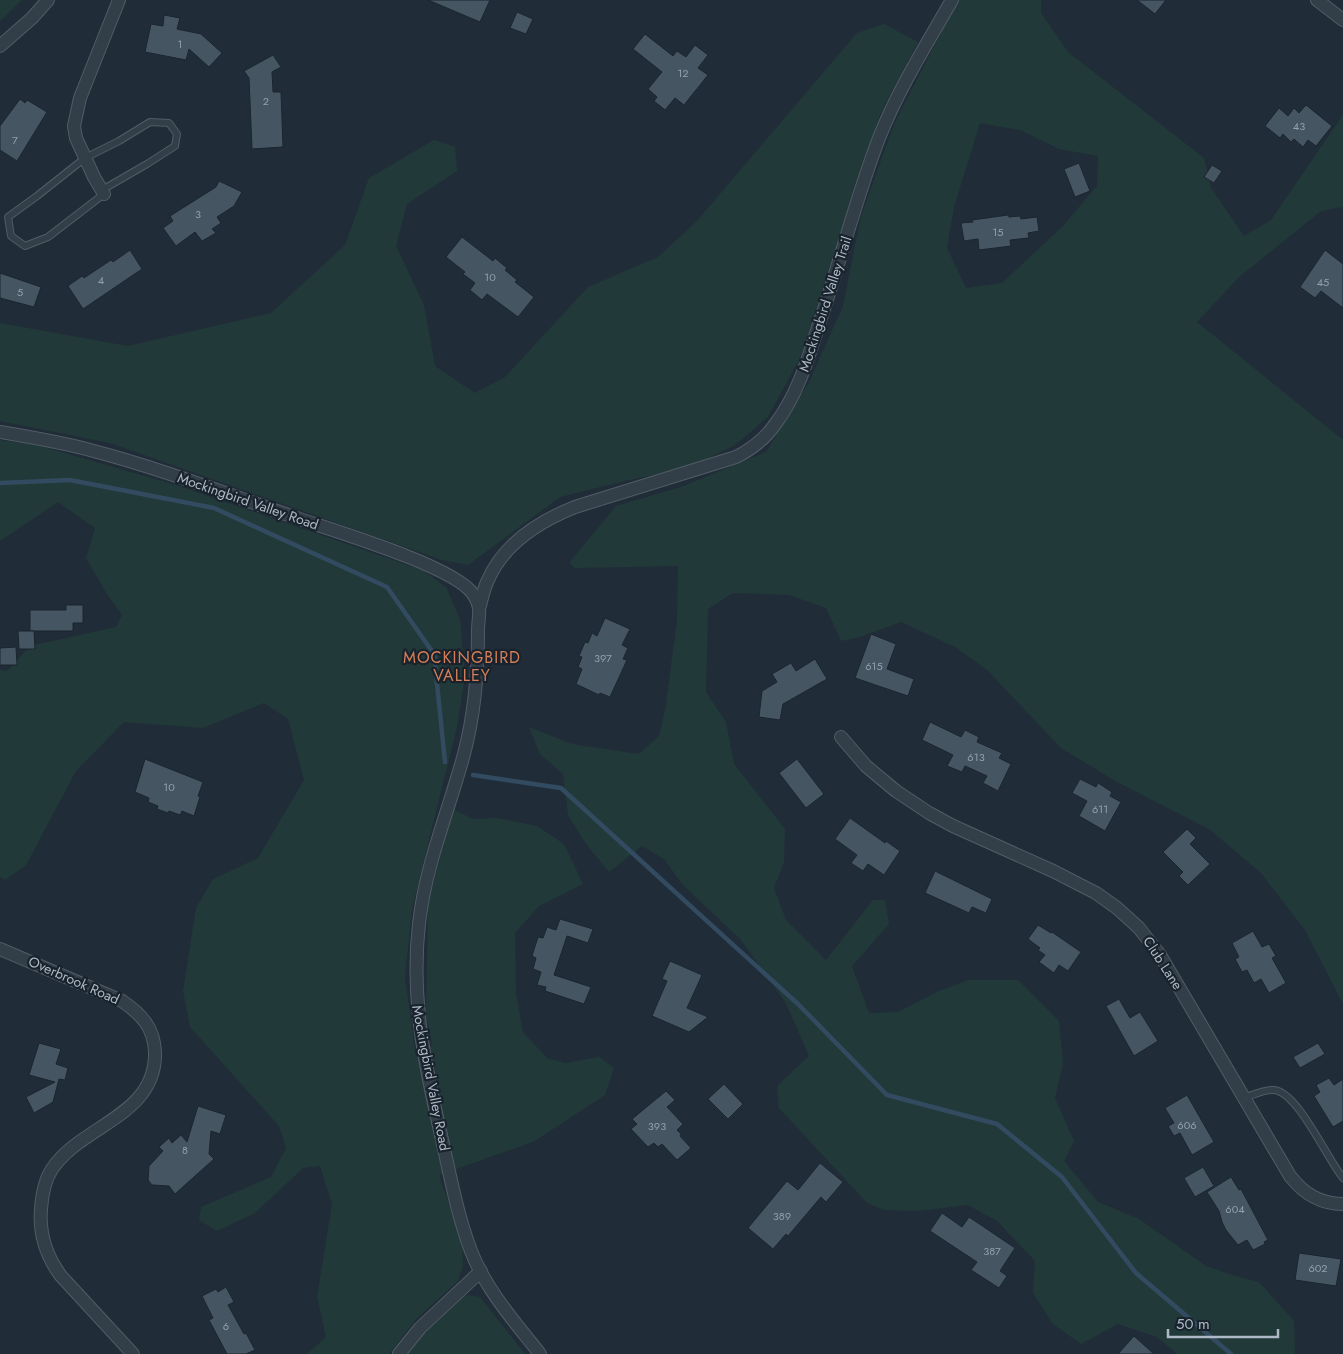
<svg xmlns="http://www.w3.org/2000/svg" width="1343" height="1354" viewBox="0 0 1343 1354" font-family="Jost,sans-serif">
<style>
.green{fill:#223939;fill-rule:evenodd}
.lines{fill:none;stroke-linecap:round;stroke-linejoin:round}
.stream{stroke:#324b60;stroke-width:4.5}
.building{fill:#465562;stroke:#1b252f}
.lane-casing{stroke:#515c66;stroke-width:8}
.street-casing{stroke:#515c66;stroke-width:14}
.lane{stroke:#333f48;stroke-width:6}
.street{stroke:#333f48;stroke-width:12}
.labels{text-anchor:middle;stroke-width:4.5;stroke-linejoin:round;paint-order:stroke}
.number-label{font-size:11px;fill:#93a0ac}
.street-label{font-size:14px;fill:#adb9c5;stroke:#19232d}
.quarter-label{font-size:16px;letter-spacing:1px;fill:#d57f59;stroke:#19232d}
</style>
<rect width="100%" height="100%" fill="#202d38"/>
<g class="green">
<path d="M0,0H22L0,21Z"/>
<path d="M958,0H1041V13L1068,52L1204,158L1211,188L1244,236L1271,220L1343,115V207L1321,211L1239,277L1197,322L1343,440V1004L1305,930L1261,873L1209,829L1117,782L1061,748L987,670L955,647L901,622L860,637L841,641L826,608L789,595L733,593L708,609L706,692L726,722L734,764L785,829L784,862L774,888L786,920L826,960L873,900H885L889,924L852,966L869,1013L898,1012L939,991L968,980H1018L1059,1021L1063,1064L1055,1098L1074,1141L1064,1161L1098,1202L1139,1219L1206,1266L1235,1276L1259,1282L1294,1321L1295,1354H1177L1157,1337L1118,1324L1081,1344L1053,1324L1033,1293L1035,1261L997,1221L968,1205L918,1211L884,1210L867,1203L779,1108L777,1086L809,1056L786,1003L741,940L683,885L664,859L642,846L609,872L586,844L568,815L563,774L540,754L529,727L572,744L639,754L659,736L665,710L677,621L678,566L575,568L569,563L616,506L681,487L766,452L809,382L843,306L861,216L894,124ZM980,123L1020,130L1059,149L1098,156L1097,186L1063,226L1002,283L966,288L947,248L954,207Z"/>
<path d="M884,24L918,42L880,114L800,358L768,417L735,445L688,468L629,480L560,497L468,565L442,560L110,443L0,421V323L128,346L271,313L345,245L369,178L434,140L455,147L457,171L407,204L396,246L424,305L435,366L475,393L505,377L588,287L658,257L696,222L857,33Z"/>
<path d="M0,440L37,445L176,485L422,570L446,587L460,619L465,677L457,727L412,909L405,977L416,1057L432,1045L426,1014L428,904L453,809L473,819L497,818L537,826L564,844L583,884L539,906L515,933L516,994L523,1032L547,1058L565,1063L599,1057L614,1068L605,1095L533,1142L439,1175L462,1242L463,1266L458,1281L417,1318L389,1354H307L326,1337L317,1297L332,1204L320,1166L303,1168L255,1213L217,1231L199,1220L201,1207L271,1177L286,1148L279,1126L190,1027L183,991L196,908L213,879L258,858L304,780L288,719L264,703L203,728L124,722L76,771L26,865L5,880L0,877V670L7,671L30,646L116,627L122,615L107,594L86,558L95,528L58,502L0,541Z"/>
<path d="M468,1295L480,1297L525,1354H407L455,1298Z"/>
</g>
<g class="lines">
<g class="stream">
<path d="M0,483L70,480L214,508L387,587L434,654L445,762"/>
<path d="M473,775L561,788L798,1004L887,1095L997,1124L1062,1177L1136,1273L1231,1354"/>
</g>
</g>
<g class="building">
<path d="M428,0H490L480,22Z"/>
<path d="M1137,0H1166L1155,14Z"/>
<path d="M517,12L533,19L526,34L510,28Z"/>
<path d="M164,15L180,18L177,29L201,34L222,53L209,67L189,49L186,60L145,52L151,24L163,26Z"/>
<path d="M645,34L673,56L677,51L686,57L695,45L708,55L698,68L708,75L684,105L675,98L665,110L654,101L657,97L648,89L662,72L633,49Z"/>
<path d="M273,55L281,67L272,72L273,92H281L283,147L252,149L249,78L244,71Z"/>
<path d="M20,99L25,103L27,100L47,112L17,161L0,150V126Z"/>
<path d="M1306,105L1332,126L1316,146L1308,140L1303,147L1294,139L1291,142L1283,134L1280,138L1265,126L1279,108L1288,116L1294,108L1299,113Z"/>
<path d="M1079,163L1090,191L1075,197L1064,169Z"/>
<path d="M1212,165L1222,171L1214,183L1204,177Z"/>
<path d="M219,181L242,192L234,206L217,217L221,223L212,229L216,233L202,241L195,232L176,246L163,228L173,221L170,216L216,187Z"/>
<path d="M1008,215L1009,217L1020,216L1021,219L1037,217L1039,231L1028,233L1029,238L1010,240L1011,246L979,250L978,239L964,241L961,223L973,222L972,220Z"/>
<path d="M462,237L493,261L495,258L507,268L505,270L517,280L515,282L534,297L518,317L487,294L482,300L470,290L475,283L463,274L465,272L446,257Z"/>
<path d="M130,250L142,269L83,309L68,286L82,276L84,278L111,260L113,262Z"/>
<path d="M1325,250L1343,264V308L1321,291L1315,298L1300,287Z"/>
<path d="M0,273L41,287L34,307L0,298Z"/>
<path d="M66,605H83V623H73V631H30V610H66Z"/>
<path d="M605,618L630,629L622,645L628,648L623,659L627,660L610,697L600,693L599,695L576,684L582,669L578,667L582,657L579,656L585,642L588,643L592,633L597,636Z"/>
<path d="M18,631H34L35,649H19Z"/>
<path d="M871,634L896,644L887,669L914,679L908,696L855,678Z"/>
<path d="M16,647L17,665H0V648Z"/>
<path d="M815,659L827,679L783,704L780,720L759,717L762,691L777,682L772,674L791,663L796,671Z"/>
<path d="M930,722L961,737L965,730L979,737L977,742L1002,753L999,758L1011,764L998,791L983,783L987,776L965,766L962,772L947,766L953,755L922,740Z"/>
<path d="M145,759L203,782L198,796L200,797L194,816L182,811L180,815L169,811L168,813L157,809L158,806L148,802L149,798L135,792Z"/>
<path d="M797,759L824,794L806,808L779,773Z"/>
<path d="M1080,779L1096,787L1098,783L1112,792L1110,796L1121,802L1105,831L1079,816L1087,801L1072,793Z"/>
<path d="M850,818L885,843L886,841L900,851L884,875L868,864L863,871L851,863L857,855L835,839Z"/>
<path d="M1187,829L1196,838L1190,844L1210,864L1188,885L1179,876L1183,872L1163,852Z"/>
<path d="M935,871L992,899L986,913L972,907L969,913L925,893Z"/>
<path d="M560,919L593,929L588,943L567,936L554,975L591,987L584,1004L545,991L546,987L537,985L541,972L533,969L536,958L532,956L538,937L543,938L547,927L556,930Z"/>
<path d="M1038,925L1051,933L1052,932L1081,952L1068,971L1059,965L1054,973L1039,962L1045,955L1038,950L1040,948L1028,939Z"/>
<path d="M1253,931L1262,947L1269,944L1276,956L1272,958L1286,983L1269,993L1261,979L1254,983L1247,970L1242,972L1235,959L1239,957L1232,943Z"/>
<path d="M670,961L702,975L687,1008L708,1017L689,1032L652,1016L667,981L662,979Z"/>
<path d="M1119,999L1130,1018L1140,1012L1158,1041L1134,1056L1106,1006Z"/>
<path d="M39,1043L61,1049L56,1064L68,1068L65,1080L59,1079L53,1102L34,1113L26,1097L55,1082L29,1075Z"/>
<path d="M1318,1043L1325,1054L1300,1068L1293,1057Z"/>
<path d="M1329,1078L1334,1085L1343,1079V1121L1333,1127L1314,1096L1320,1092L1316,1085Z"/>
<path d="M724,1084L743,1104L728,1119L708,1099Z"/>
<path d="M666,1091L675,1100L667,1107L683,1124L677,1130L681,1134L680,1136L691,1148L677,1160L662,1144L658,1147L654,1143L648,1147L631,1129L637,1124L632,1119Z"/>
<path d="M1187,1095L1214,1142L1192,1155L1180,1133L1174,1136L1168,1126L1174,1123L1165,1108Z"/>
<path d="M198,1106L226,1115L220,1134L211,1131L209,1154L214,1159L175,1194L169,1186L152,1185L148,1180L149,1166L163,1151L159,1147L169,1138L172,1143L181,1135L187,1142Z"/>
<path d="M820,1163L843,1182L826,1202L821,1197L788,1236L786,1234L773,1249L748,1228L787,1181L798,1190Z"/>
<path d="M1203,1167L1214,1186L1195,1197L1184,1178Z"/>
<path d="M1231,1177L1239,1190L1241,1189L1268,1240L1264,1242L1265,1244L1253,1250L1247,1240L1238,1245L1226,1230L1222,1222L1219,1211L1207,1192Z"/>
<path d="M942,1213L962,1227L969,1217L1015,1248L1000,1271L1007,1276L999,1288L971,1270L977,1262L930,1231Z"/>
<path d="M1299,1253L1341,1259L1336,1286L1295,1280Z"/>
<path d="M226,1287L234,1302L228,1305L244,1334L246,1333L255,1350L246,1354H227L209,1320L213,1318L202,1296L216,1289L218,1292Z"/>
<path d="M1134,1336L1154,1354H1118Z"/>
</g>
<g class="lines">
<g class="lane-casing">
<g id="lane">
<path d="M102,190L147,164L175,146L177,134L169,123L150,122L119,141L85,158L37,196L8,217L11,236L25,246L48,237L104,194"/>
<path d="M1244,1098C1253,1095 1264,1089 1274,1090C1298,1092 1327,1159 1343,1178"/>
</g>
</g>
<g class="street-casing">
<g id="street">
<path d="M1317,0L1343,20"/>
<path d="M0,46L32,18L48,0"/>
<path d="M104,194L94,177L76,138L74,126L80,98L119,0"/>
<path d="M0,432C30,437 60,442 90,450C159,468 227,494 294,517C331,530 454,566 473,594C483,609 478,615 478,631C478,673 475,713 464,754C449,810 425,866 419,924C410,1001 426,1070 443,1144C451,1180 458,1217 471,1251C486,1290 515,1322 540,1354"/>
<path d="M480,606C482,597 484,588 488,580C504,543 540,521 575,507L736,457C752,449 766,438 776,423C797,395 807,362 817,330C839,266 855,201 879,138C898,90 926,45 952,0"/>
<path d="M841,737L866,766L896,791L929,813L953,826L1053,871L1096,893L1117,908L1139,928L1160,955L1290,1176C1304,1194 1320,1204 1343,1204"/>
<path d="M0,949L122,1001C141,1014 154,1027 155,1052C157,1116 81,1125 52,1169C44,1181 42,1195 41,1209C39,1234 46,1256 61,1276L133,1354"/>
<path d="M399,1354L420,1328L481,1271"/>
</g>
</g>
<use href="#lane" class="lane"/>
<use href="#street" class="street"/>
</g>
<g class="labels">
<g class="number-label">
<text x="180" y="48">1</text>
<text x="683" y="77">12</text>
<text x="266" y="105">2</text>
<text x="1299" y="130">43</text>
<text x="15" y="144">7</text>
<text x="198" y="218">3</text>
<text x="998" y="236">15</text>
<text x="490" y="281">10</text>
<text x="101" y="284">4</text>
<text x="1323" y="286">45</text>
<text x="20" y="296">5</text>
<text x="603" y="662">397</text>
<text x="874" y="670">615</text>
<text x="976" y="761">613</text>
<text x="169" y="791">10</text>
<text x="1100" y="813">611</text>
<text x="1187" y="1129">606</text>
<text x="657" y="1130">393</text>
<text x="185" y="1154">8</text>
<text x="1235" y="1213">604</text>
<text x="782" y="1220">389</text>
<text x="992" y="1255">387</text>
<text x="1318" y="1272">602</text>
<text x="226" y="1330">6</text>
</g>
<g class="street-label">
<text transform="translate(825 304) rotate(-72)" y="5">Mockingbird Valley Trail</text>
<text transform="translate(248 501) rotate(19)" y="5">Mockingbird Valley Road</text>
<text transform="translate(1163 963) rotate(57)" y="5">Club Lane</text>
<text transform="translate(74 980) rotate(24)" y="5">Overbrook Road</text>
<text transform="translate(431 1078) rotate(79)" y="5">Mockingbird Valley Road</text>
</g>
<g class="quarter-label">
<text x="462" y="663">MOCKINGBIRD<tspan x="462" dy="18">VALLEY</tspan></text>
</g>
</g>
<path d="M1168 1329v8h110v-8" fill="none" stroke="#adb9c5" stroke-width="2.5"/>
<text x="1176" y="1329" font-size="15" fill="#adb9c5" stroke="#19232d" stroke-width="4" paint-order="stroke">50 m</text>
</svg>
